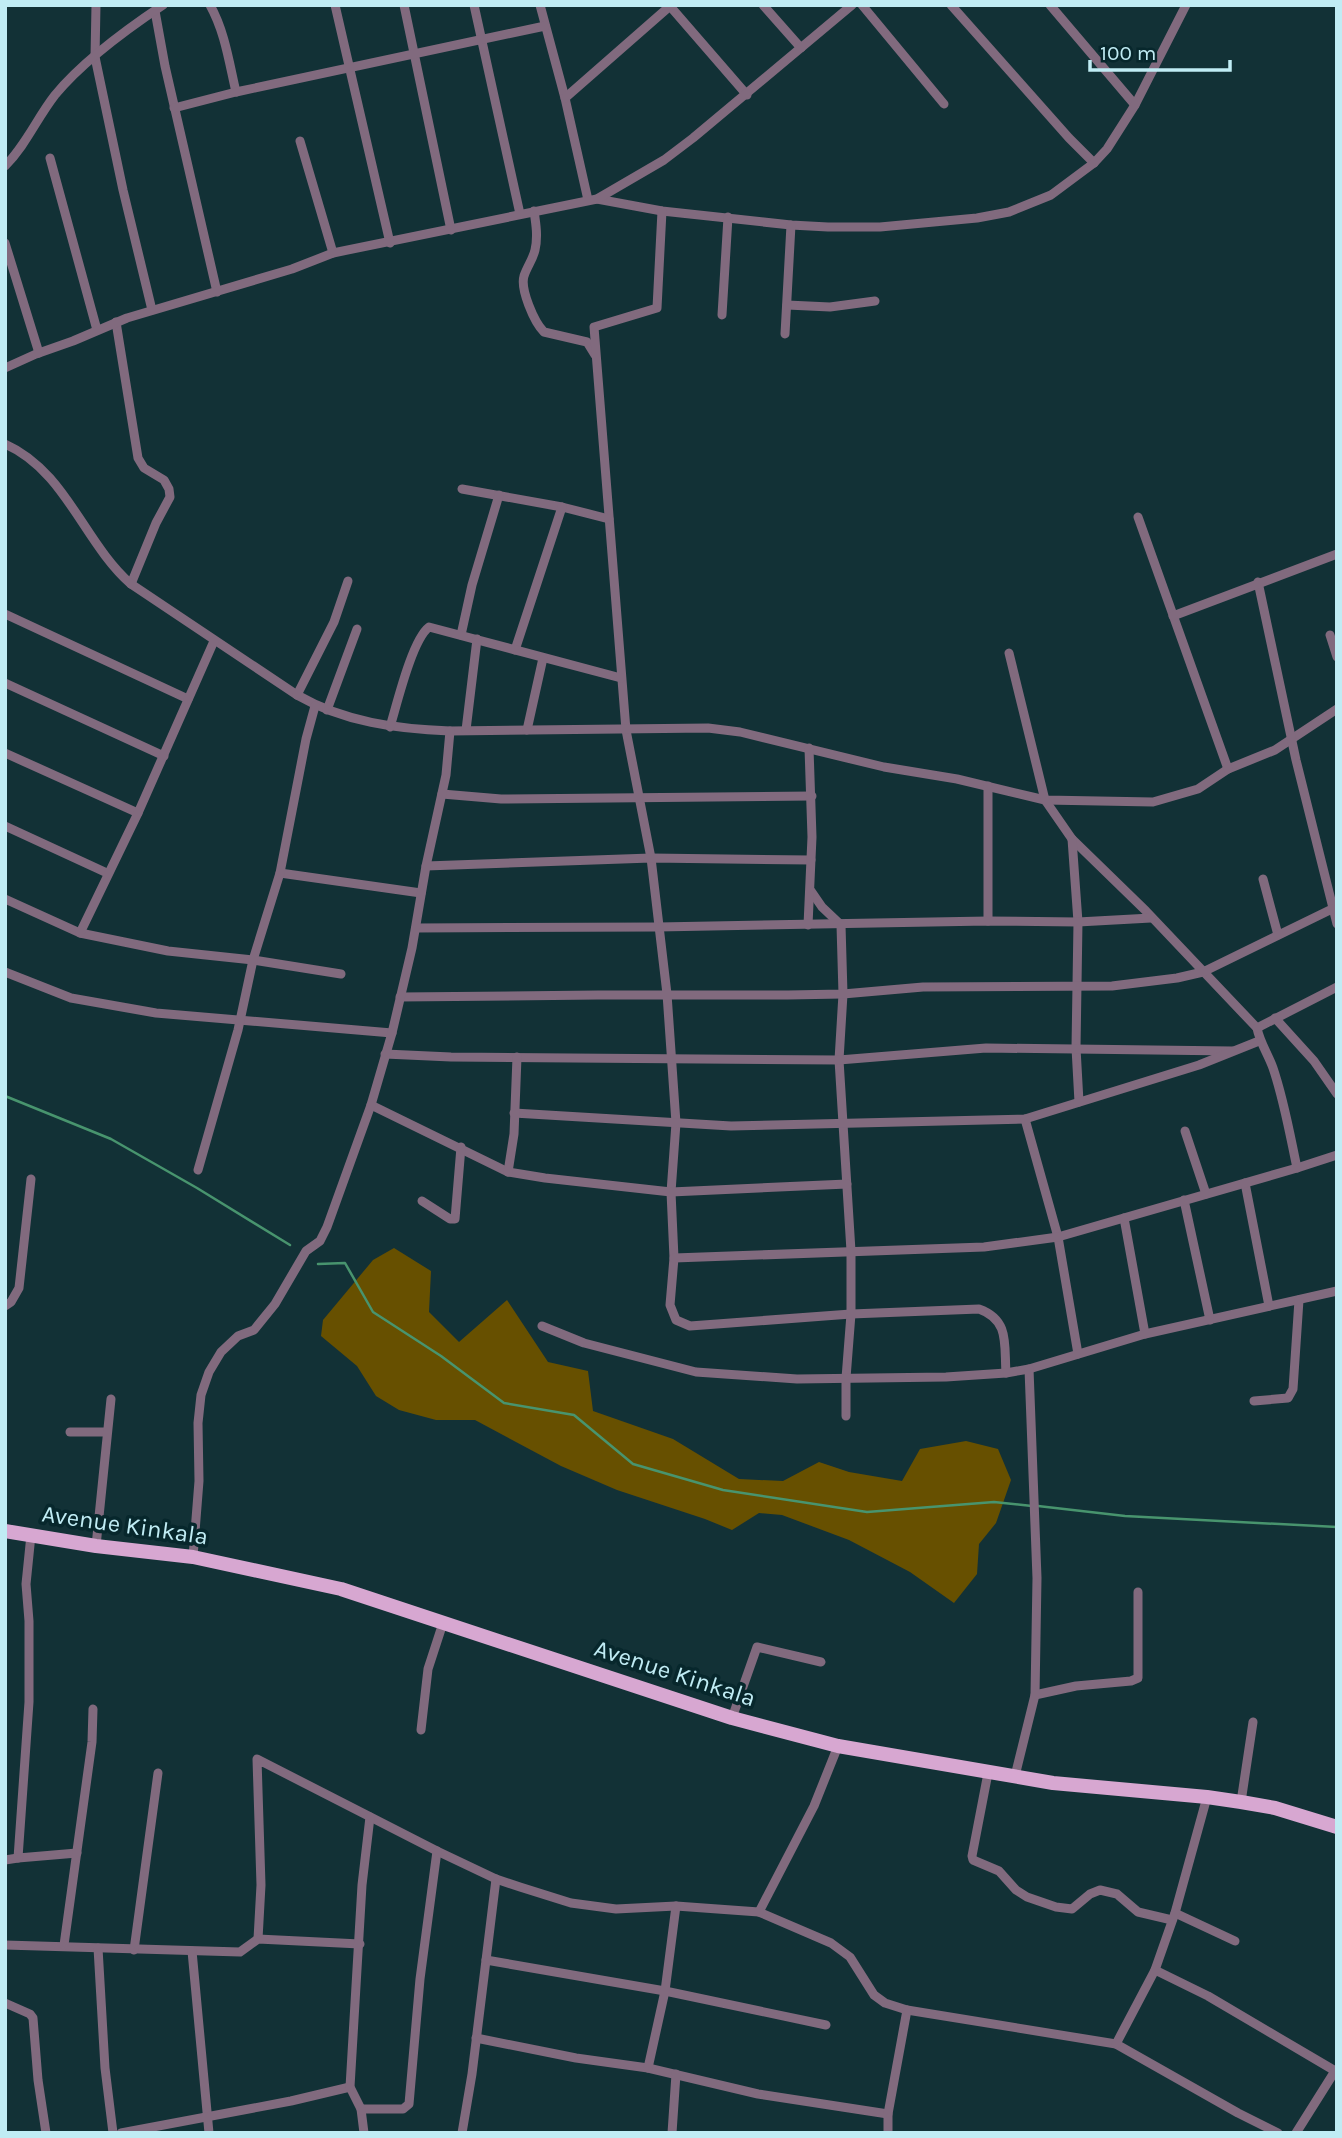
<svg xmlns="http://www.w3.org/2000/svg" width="1342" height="2138" viewBox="0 0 1342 2138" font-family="Karla,sans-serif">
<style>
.forest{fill:#675000}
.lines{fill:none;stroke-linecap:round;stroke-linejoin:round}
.stream{stroke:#48946e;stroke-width:2.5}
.minor{stroke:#816a7e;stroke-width:9}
.primary{stroke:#d7a7d1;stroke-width:14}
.labels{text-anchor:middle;stroke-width:7;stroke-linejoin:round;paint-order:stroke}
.street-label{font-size:24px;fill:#c0ecf4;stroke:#07272c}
</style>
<rect width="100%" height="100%" fill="#123136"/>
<path class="forest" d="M394,1248L431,1271L429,1312L459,1342L507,1300L548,1362L588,1371L593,1411L673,1439L739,1479L783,1481L819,1462L849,1472L902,1481L920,1449L966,1441L998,1449L1011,1480L996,1523L979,1544L977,1574L954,1603L910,1572L849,1540L782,1515L759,1513L732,1530L705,1519L617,1490L561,1466L475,1420H436L399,1410L376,1396L357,1366L321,1336L323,1320L373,1260Z"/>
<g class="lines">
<g class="stream">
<path d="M5,1096L111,1139L197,1188L290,1245"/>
<path d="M318,1264L345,1263L373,1312L441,1356L504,1403L574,1415L633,1464L723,1490L867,1512L994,1502L1032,1506"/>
<path d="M1038,1506L1125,1516L1337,1527"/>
</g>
<g class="minor">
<path d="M96,5L95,57L123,190L152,310"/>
<path d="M210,5C225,32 229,62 236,92"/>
<path d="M335,5L390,243"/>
<path d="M404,5L451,230"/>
<path d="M474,5L520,214"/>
<path d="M540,5L565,98L588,200"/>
<path d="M669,5L747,95"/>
<path d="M763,5L801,48"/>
<path d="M862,5L944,104"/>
<path d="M951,5L1069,138L1094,163"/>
<path d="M1050,5L1135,105"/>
<path d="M155,11L165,66L217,292"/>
<path d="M565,98L670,6"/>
<path d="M174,108L236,92L545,26"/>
<path d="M300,141L333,253"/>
<path d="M50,158L97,330"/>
<path d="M5,166C26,145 37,118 55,95C83,61 127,29 163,5"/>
<path d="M597,199L662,211L791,225L828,227H880L977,218L1009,212L1051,195L1094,163L1107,149L1135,105L1186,5"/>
<path d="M534,211C536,224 538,237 535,250C533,259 527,267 524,276C520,289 534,322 544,332L587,342L595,355"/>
<path d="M662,211L657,308L594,327L626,730L651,858L667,994L676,1123L671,1192L674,1258L670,1305L676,1320L690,1326L851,1314L979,1309C1010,1320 1004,1345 1006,1373"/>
<path d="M5,243L39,353"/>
<path d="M787,305L830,307L875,301"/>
<path d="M722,315L728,217"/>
<path d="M116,322L138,458L144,468L164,480L169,489L170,497L156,523L131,584"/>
<path d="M785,334L791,225"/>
<path d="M5,368L36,354L73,341L127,318L292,269L333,253L597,199L664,160L693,138L852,5"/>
<path d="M5,444C66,471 84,543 131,584L297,695C344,722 397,729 450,731L708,728L740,732L884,767L957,779L1045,800L1153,802L1198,789L1228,769L1275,750L1337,709"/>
<path d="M462,489L562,507L609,519"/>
<path d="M1138,517L1228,769"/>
<path d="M1258,582L1296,760L1337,924"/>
<path d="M5,614L188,699"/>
<path d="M1173,616L1337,554"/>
<path d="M461,635L472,585L499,495"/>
<path d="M1330,635L1337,657"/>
<path d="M515,650L562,507"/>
<path d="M1009,653L1045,800L1072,839L1146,911L1257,1028C1260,1043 1268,1054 1273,1068C1284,1100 1290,1135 1297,1168"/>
<path d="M5,683L164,756"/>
<path d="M297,695L334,622L348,581"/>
<path d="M327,710L357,629"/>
<path d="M390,727C397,704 412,640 429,627L621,678"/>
<path d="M466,730L477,639"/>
<path d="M527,730L543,658"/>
<path d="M5,753L138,813"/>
<path d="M442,794L501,799L812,796"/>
<path d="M5,826L107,873"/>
<path d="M1072,839L1078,922L1076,1048L1079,1102"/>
<path d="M426,866L651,858L811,860"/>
<path d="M280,873L421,893"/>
<path d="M1263,879L1278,935"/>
<path d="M811,891L822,907L841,925L843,994L839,1060L851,1251V1314L846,1378V1416"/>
<path d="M5,899L80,933L168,951L253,960L341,974"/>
<path d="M988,921V786"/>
<path d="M808,925L812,837L809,748"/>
<path d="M416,928L658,927L988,921L1078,922L1151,918"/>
<path d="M80,933L138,813L214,641"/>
<path d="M5,972L71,998L156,1013L392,1033"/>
<path d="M400,997L598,995H788L843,994L923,987L1112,986L1177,978L1203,972L1332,909"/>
<path d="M1275,1018L1314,1061L1337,1094"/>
<path d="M1257,1028L1337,987"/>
<path d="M385,1054L451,1057L839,1060L986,1048L1232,1051"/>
<path d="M371,1105L508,1172L545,1178L671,1192L847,1184"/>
<path d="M514,1113L731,1126L1025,1119L1199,1065L1259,1041"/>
<path d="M1025,1119L1058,1237L1078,1354"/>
<path d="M1185,1131L1206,1194"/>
<path d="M198,1170L238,1030L253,960L280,873L306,739L315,706"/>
<path d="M508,1172L514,1134L517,1057"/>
<path d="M1245,1183L1269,1306"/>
<path d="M1184,1200L1210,1320"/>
<path d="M422,1201L450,1219H455L461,1147"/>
<path d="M1124,1218L1145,1334"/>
<path d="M674,1258L984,1247L1058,1237L1297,1168L1337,1155"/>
<path d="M5,1306L11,1302L19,1288L31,1179"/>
<path d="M542,1326L584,1343L696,1372L797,1379L946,1377L1006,1373L1029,1369L1145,1334L1337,1291"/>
<path d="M1254,1401L1288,1398L1293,1389L1299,1300"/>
<path d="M70,1432H107"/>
<path d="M31,1535L26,1584L29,1621V1702L18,1858L77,1853"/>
<path d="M96,1546L111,1399"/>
<path d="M193,1557L199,1481L198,1423L201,1395L209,1372L221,1352L238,1336L254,1330L275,1304L306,1251L320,1241L327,1227L371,1105L392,1033L412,948L426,866L446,775L450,731"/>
<path d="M1035,1695L1076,1686L1131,1681L1138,1678V1592"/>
<path d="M732,1718L757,1647L821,1662"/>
<path d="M421,1730L428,1669L443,1623"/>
<path d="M988,1773L972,1856L973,1860L999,1871L1016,1890L1027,1897L1056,1907L1072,1909L1090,1894L1100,1890L1117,1894L1138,1912L1172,1920"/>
<path d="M1015,1776L1035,1695L1037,1578L1029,1369"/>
<path d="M1241,1802L1253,1722"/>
<path d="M5,1860L18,1858"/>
<path d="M759,1912L814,1806L838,1746"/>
<path d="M1175,1913L1235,1941"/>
<path d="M258,1939L261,1885L257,1759L437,1851L496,1879L520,1887L571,1903L616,1909L676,1906L759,1912L831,1943L850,1957L874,1995L885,2003L907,2010L1116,2044L1238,2113L1278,2133"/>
<path d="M5,1945L240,1952L258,1939L360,1944"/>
<path d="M64,1945L92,1742L93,1709"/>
<path d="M98,1948L105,2068L113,2133"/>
<path d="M134,1950L158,1773"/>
<path d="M192,1951L209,2133"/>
<path d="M486,1960L665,1991L826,2025"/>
<path d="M1155,1970L1208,1996L1337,2072"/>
<path d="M5,2003L30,2014L33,2018L38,2080L46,2133"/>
<path d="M476,2038L576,2058L648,2068L758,2094L888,2114"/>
<path d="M1116,2044L1155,1970L1175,1913L1207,1797"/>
<path d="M648,2068L665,1991L676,1906"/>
<path d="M361,2109H403L409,2104L420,1979L437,1851"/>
<path d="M121,2133L291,2101L350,2087"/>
<path d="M364,2133L361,2109L350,2087L362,1885L370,1817"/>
<path d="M462,2133L472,2074L496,1879"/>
<path d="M672,2133L676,2074"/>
<path d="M888,2133V2114L907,2010"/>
<path d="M1296,2133L1335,2071"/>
</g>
<path class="primary" d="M5,1531L96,1546L193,1557L341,1589L732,1718L838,1746L1053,1783L1207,1797L1241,1802L1275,1808L1337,1827"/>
</g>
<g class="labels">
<g class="street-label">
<text transform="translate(125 1525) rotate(8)" y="8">Avenue Kinkala</text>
<text transform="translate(675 1673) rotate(18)" y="8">Avenue Kinkala</text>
</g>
</g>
<rect width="1342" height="2138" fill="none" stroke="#c0ecf4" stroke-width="14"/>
<path d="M1090 60v10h140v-10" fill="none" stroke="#c0ecf4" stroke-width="3.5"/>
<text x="1100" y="60" font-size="21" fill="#c0ecf4" stroke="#07272c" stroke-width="5" paint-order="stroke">100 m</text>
</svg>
